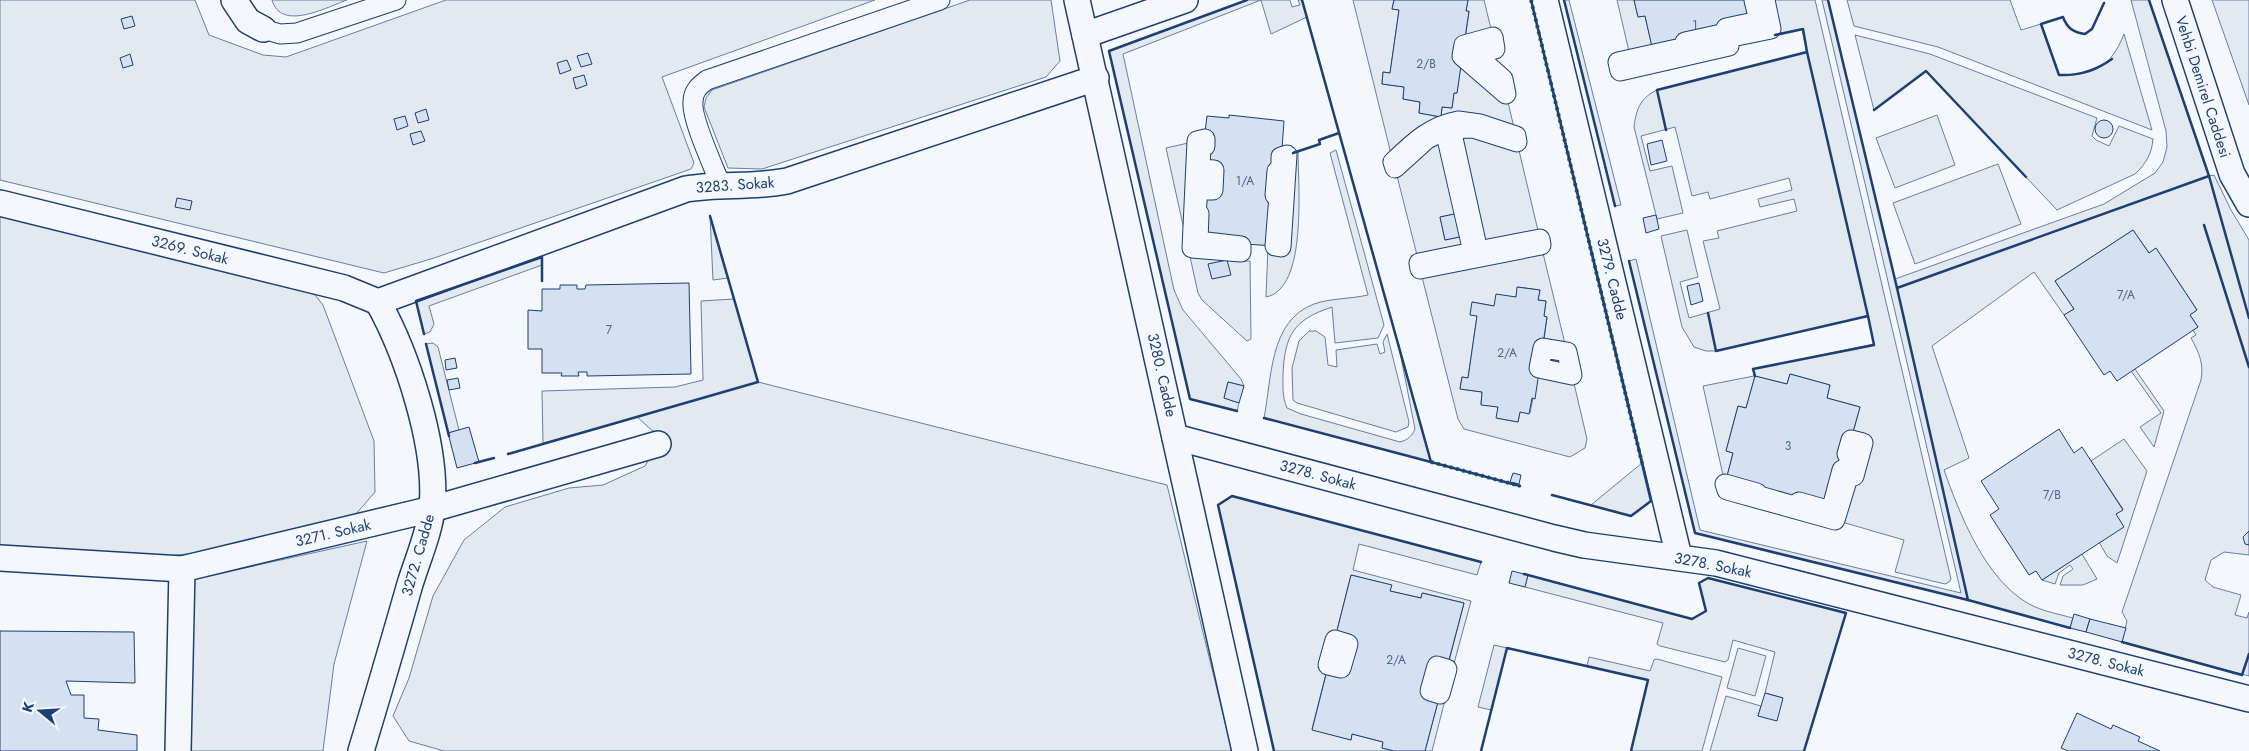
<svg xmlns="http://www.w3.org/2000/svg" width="2249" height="751" viewBox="0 0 2249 751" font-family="Jost,sans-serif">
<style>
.green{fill:#e3e9f0;stroke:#687fa3}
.building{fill:#d5e0f0;stroke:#1d3f73}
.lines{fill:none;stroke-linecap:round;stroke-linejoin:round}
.pedestrian-casing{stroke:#1d3f73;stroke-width:21}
.minor-casing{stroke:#1d3f73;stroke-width:28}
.pedestrian{stroke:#f4f7fb;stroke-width:19}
.minor{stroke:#f4f7fb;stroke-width:25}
.hedge{stroke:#2c6c60;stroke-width:4;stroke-dasharray:2.5 4;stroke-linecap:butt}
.wall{stroke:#1d3f73;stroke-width:2.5}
.labels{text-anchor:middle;stroke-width:4;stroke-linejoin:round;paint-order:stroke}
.number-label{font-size:12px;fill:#4b6792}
.street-label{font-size:15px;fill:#1d3f73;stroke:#f4f7fb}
</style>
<rect width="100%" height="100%" fill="#f4f7fb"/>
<g class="green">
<path d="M0,0H195L209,35L263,55L286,57L446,0H875L662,77L694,163L691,169L434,258L384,273L0,180Z"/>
<path d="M272,0H347C327,7 281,32 272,0Z"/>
<path d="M970,0H1051L1060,61L1046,77L762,169L728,168L704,107L706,98L712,90Z"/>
<path d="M1247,0H1290L1292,7L1300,5L1298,0H1302L1307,17L1271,34L1261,0L1123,54L1174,290L1183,310L1241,379L1244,386L1228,382L1224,398L1239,403L1237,411L1190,399L1109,51Z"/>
<path d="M1353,0H1394L1392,9L1399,10L1390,73L1383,72L1382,84L1404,87L1403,99L1420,102L1419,113L1441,117L1442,107L1452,108L1454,93H1457L1462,56L1506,94L1516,136L1480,124L1393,162Z"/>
<path d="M1468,0H1484L1493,37L1464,45L1469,12L1466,11Z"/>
<path d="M1564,0H1569L1621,205L1615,206Z"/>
<path d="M1617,0H1634L1638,17L1645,16L1652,46L1631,60Z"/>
<path d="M1765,0H1815L1951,579L1949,582L1945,584L1895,572L1904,540L1835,520L1851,440L1860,407L1827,398L1830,385L1790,374L1787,384L1755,376L1746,408L1738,406L1726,451L1733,453L1725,484L1703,386L1754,376L1753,369L1874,344L1868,316L1716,351H1706L1694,347L1682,327L1661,236L1687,230L1698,277L1680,282L1689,318L1720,309L1703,241L1719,238L1717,231L1797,211L1794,199L1760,207L1758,199L1792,190L1789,178L1710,199L1708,192L1692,196L1675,127L1641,136L1650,171L1672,166L1683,213L1657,219L1634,127C1636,110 1640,98 1657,90L1807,52L1802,29L1729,46Z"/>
<path d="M1822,0H1828L1895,279L2104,204L2155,173L2163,162L2167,147L2166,131L2131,0H2149L2209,176L2214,175L2231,210L2249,240V555L2224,552L2211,560L2205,580L2213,587L2241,595L2235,615L2247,618L2249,612V676L2122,642L2127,621L2122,612L2201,380C2204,363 2199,353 2191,338L2196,335L2193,330L2198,327L2190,315L2197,310L2156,248L2149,253L2133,230L2055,281L2074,309L2064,315L2034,272L1932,346L1969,458L1944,470C1960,515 1985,579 2029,604C2042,611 2058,614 2073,618L2070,628L1968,600L1695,533L1629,261L1636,259L1700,530L1961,593Z"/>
<path d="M1847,0H2010L2021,30L2041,24L2059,75C2094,76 2111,67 2124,34L2152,130L1938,47L1854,26Z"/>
<path d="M2212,0H2249V105Z"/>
<path d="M1855,35L1930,54L2097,118L2092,136L2096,140L2109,146L2119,126L2153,139C2152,153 2146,164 2135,174L2057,210L1926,71L1874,110Z"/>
<path d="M1937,115L1955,165L1895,188L1876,138Z"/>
<path d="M1460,128L1517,142L1540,239L1478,251Z"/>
<path d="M1436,133L1464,212L1440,217L1445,240L1469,235L1473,252L1419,263L1395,168Z"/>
<path d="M1197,141L1240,261H1250L1251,339L1247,341L1202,300L1198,293L1166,148Z"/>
<path d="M1336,150L1384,325L1378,338L1335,343L1332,307C1293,320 1285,335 1283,374C1283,387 1282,396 1287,408L1301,414L1400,442C1408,440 1412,436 1415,429L1398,342L1431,462L1264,418C1272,378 1269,321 1314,304C1331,298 1351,299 1368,295L1330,153Z"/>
<path d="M1298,151C1298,184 1308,289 1266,297L1268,246L1287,155Z"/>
<path d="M1998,164L2021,224L1915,264L1893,203Z"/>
<path d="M0,214L305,288L315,295L323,305L374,441L375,492L356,514L198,553L165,556L0,546Z"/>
<path d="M710,216L728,278L713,280Z"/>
<path d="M1541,245L1567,352L1543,348L1547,317L1544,316L1546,301L1538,300L1540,290L1518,287L1516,297L1494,306L1472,302L1477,316L1468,378L1462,377L1460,389L1482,392L1481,404L1498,407L1497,418L1518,422L1520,412L1530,413L1539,368L1572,375L1587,439L1585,448L1570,457L1464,429L1458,419L1420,269Z"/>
<path d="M542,257V265L429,306L434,324L430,332L424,334L416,301Z"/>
<path d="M734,299L758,382L1167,485L1232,751H444L409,741L393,716L409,678L433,596L464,540L505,507L569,488L603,485L645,466L658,444L655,433L637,417L543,443L542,391L675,387L703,380L701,301Z"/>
<path d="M1309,331H1316L1325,337L1328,365L1337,367L1336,350L1377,344L1380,354L1385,352L1383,342L1387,334L1409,422L1408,427L1396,432L1297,403L1293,400L1292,368L1299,341Z"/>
<path d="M433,343L438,347L459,430L448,433L426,344Z"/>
<path d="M2135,369L2164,411L2154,447L2140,427L2161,413L2131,371Z"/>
<path d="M2124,439L2147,471L2117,563L2107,556L2099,542L2116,514L2123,509L2091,461Z"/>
<path d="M1642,463L1651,501L1631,516L1591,505Z"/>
<path d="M1232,496L1481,562L1477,575L1359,544L1353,570L1471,601L1453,667L1447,669L1464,603L1423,593L1421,598L1390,591L1391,585L1351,575L1312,729L1351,740L1352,734L1383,742L1382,748L1394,751H1274L1218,505Z"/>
<path d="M367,541L334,664L323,751H190L194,579Z"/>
<path d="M2082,554L2097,579L2083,585H2060L2063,576L2073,569L2070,565L2059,573L2055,584L2042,580Z"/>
<path d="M1528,575L1692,619L1706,611L1699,583L1708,578L1846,613L1804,751H1710L1726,696L1761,706L1758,716L1783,698L1765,693L1775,652L1733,640L1728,660L1725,662L1660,646L1657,644L1663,623L1525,587Z"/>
<path d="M1494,645L1507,648L1491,710L1478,707Z"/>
<path d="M1738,648L1766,656L1755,696L1727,688Z"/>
<path d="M1589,657L1650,671L1654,660L1657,659L1722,677L1702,751H1631L1648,680L1587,666Z"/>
<path d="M1440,694L1445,700L1432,751H1425Z"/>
</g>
<g class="building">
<path d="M1394,0H1468L1466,11H1469L1457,93H1454L1452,108L1442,107L1441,117L1419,113L1420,102L1403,99L1404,87L1382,84L1383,72L1390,73L1399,10L1392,9Z"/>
<path d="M1634,0H1754L1759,21L1652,47L1645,16L1638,17Z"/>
<path d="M132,16L135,26L124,29L121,19Z"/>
<path d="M588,53L592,64L581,67L577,56Z"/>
<path d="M130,54L133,65L123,68L120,58Z"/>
<path d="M567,60L571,70L560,74L557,63Z"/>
<path d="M584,75L587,85L576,89L573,78Z"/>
<path d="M426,109L429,120L418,123L415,113Z"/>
<path d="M1229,115L1284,121L1275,246L1198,241V190L1207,116L1229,118Z"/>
<path d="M405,116L408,126L397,130L394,119Z"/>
<circle cx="2104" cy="129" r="9"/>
<path d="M421,131L425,141L413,145L410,134Z"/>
<path d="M1662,140L1667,161L1651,165L1647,144Z"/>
<path d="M177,198L192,201L190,210L175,207Z"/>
<path d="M1464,212L1469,235L1445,240L1440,217Z"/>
<path d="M1656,215L1659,229L1646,233L1643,218Z"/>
<path d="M2133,230L2149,253L2156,248L2197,310L2190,315L2198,327L2117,381L2110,371L2104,375L2064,315L2074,309L2055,281Z"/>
<path d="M1227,260L1231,275L1212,279L1208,264Z"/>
<path d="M689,283L691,374L587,376V372H578L579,376H561L562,373H542V349H528V310L542,311V289H560V285H577V289H585L586,285Z"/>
<path d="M1699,283L1703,301L1691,305L1687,286Z"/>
<path d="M1517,287L1540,290L1538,300L1546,301L1544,316L1547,317L1535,399L1532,398L1529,414L1520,412L1518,422L1496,418L1498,407L1481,405L1482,392L1460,389L1462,377L1468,378L1477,316L1470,315L1472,302L1494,306L1496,294L1516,297Z"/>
<path d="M455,358L457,368L446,370L445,360Z"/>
<path d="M1790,374L1830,385L1827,398L1860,407L1831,511L1725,484L1733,453L1726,451L1738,406L1746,408L1755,376L1787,384Z"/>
<path d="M458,378L460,388L449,390L447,380Z"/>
<path d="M1228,382L1244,386L1239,403L1224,398Z"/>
<path d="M469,427L479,462L457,468L448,433Z"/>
<path d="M2059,429L2074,453L2082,447L2123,510L2116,514L2124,527L2042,580L2036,571L2029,575L1990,515L1999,509L1981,481Z"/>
<path d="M1513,473L1521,475L1519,484L1510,482Z"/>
<path d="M2249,531V545L2245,544L2243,537Z"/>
<path d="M1512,571L1528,575L1525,587L1509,583Z"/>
<path d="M1351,575L1392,585L1390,591L1421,598L1422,593L1464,603L1425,751H1394L1382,748L1383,742L1352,734L1351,740L1312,730Z"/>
<path d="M2074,614L2090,619L2086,632L2070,628Z"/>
<path d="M2090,619L2126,628L2122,642L2086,632Z"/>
<path d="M0,631L134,632L135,683L66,681L71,695H84V718L99,719L98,730L137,735V751H0Z"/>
<path d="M1765,693L1783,698L1777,721L1758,716Z"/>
<path d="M2077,713L2111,729L2113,725L2140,737L2138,741L2160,751H2068L2061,748Z"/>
</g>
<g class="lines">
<g class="pedestrian-casing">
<g id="pedestrian">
<path d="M1754,0L1759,21L1726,28V33L1685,42L1686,47L1618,62L1620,71L1729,46L1727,38L1771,29L1765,0"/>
<path d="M263,29L280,34L297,33L396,0"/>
<path d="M1493,37L1495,49L1475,54L1503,79L1506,94L1462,56L1464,45Z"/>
<path d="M1458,121L1480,124L1516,136L1517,142L1473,128L1451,129L1478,251L1540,239L1541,245L1420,269L1419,263L1473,252L1445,130L1427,139L1395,168L1393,162C1413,143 1430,126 1458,121Z"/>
<path d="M1205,139V146L1201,145L1200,169L1214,170L1213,190H1198L1196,213L1199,214L1198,241L1241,246V252L1192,248L1197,141Z"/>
<path d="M1287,155L1281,247L1275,246L1279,195H1275L1277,171L1281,172V157Z"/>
<path d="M721,186C714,167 691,119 693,102C693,91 699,86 707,80L940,0"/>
<path d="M1543,348L1567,352L1572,375L1539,368Z"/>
<path d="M1851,440L1863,443L1854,476L1849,474L1835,520L1727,490L1725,484L1757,493L1756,495L1798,507L1799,502L1831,511L1842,470L1846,471L1851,455L1847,454Z"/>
<path d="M1335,640L1348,644L1341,668L1328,665Z"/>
<path d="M1437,666L1447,669L1440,694L1430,691Z"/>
</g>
</g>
<g class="minor-casing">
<g id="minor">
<path d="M234,0L248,21L263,29"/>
<path d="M1077,0L1245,751"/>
<path d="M1545,0L1679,557"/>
<path d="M2175,0L2232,174L2249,204"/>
<path d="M1085,35L1185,0"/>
<path d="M0,203L344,288L378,302"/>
<path d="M378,302L686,189C720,183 752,188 787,181L1096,78"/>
<path d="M1175,437L1554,538L1584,545L1716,563L2249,699"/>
<path d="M0,558L182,569L432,509L658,444"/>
<path d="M178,751L182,569"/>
<path d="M361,751C378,695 394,640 410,584C417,561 430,531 432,508C438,447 407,354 378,302"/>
</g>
</g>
<use href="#pedestrian" class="pedestrian"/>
<use href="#minor" class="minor"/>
<g class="hedge">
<path d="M1531,0L1642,463"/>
<path d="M1431,462L1520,486"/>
</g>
<g class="wall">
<path d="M1302,0L1431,462L1520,486"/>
<path d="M1531,0L1651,501L1631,516L1552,495"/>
<path d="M1564,0L1615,206"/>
<path d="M1828,0L1897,288L2209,176L2149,0"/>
<path d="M2104,3L2092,29L2085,34C2073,32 2067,28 2063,17L2041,24L2059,75C2079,76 2095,71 2112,59"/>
<path d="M1807,52L1868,316"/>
<path d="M1874,110L1926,71L2026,177"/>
<path d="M1666,130L1657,90L1807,52L1803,29L1775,35"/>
<path d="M1293,153L1320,144L1319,140L1339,133"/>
<path d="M2209,176L2249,318"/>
<path d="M2204,225L2249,367"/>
<path d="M1629,261L1695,533L1968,600L1897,288"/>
<path d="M1708,313L1716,351L1868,316L1874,345L1753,369L1755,376"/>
<path d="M424,334L416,301L542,257V281"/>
<path d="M426,344L449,436"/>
<path d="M1237,411L1190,399L1109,51L1247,0"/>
<path d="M1264,418L1431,462"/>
<path d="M508,454L758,382L710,216"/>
<path d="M475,463L494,458"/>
<path d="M1524,574L1692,619L1706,611L1699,583L1708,578L1846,613L1804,751"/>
<path d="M1968,600L2070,628"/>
<path d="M2122,642L2242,675L2249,654"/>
<path d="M1274,751L1218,505L1232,496L1481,562"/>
<path d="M1481,751L1507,648L1648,680L1631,751"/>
</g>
</g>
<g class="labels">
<g class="number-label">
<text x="1695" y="29">1</text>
<text x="1426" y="68">2/B</text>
<text x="1245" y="185">1/A</text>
<text x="2126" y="299">7/A</text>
<text x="609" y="334">7</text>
<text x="1507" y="357">2/A</text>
<text x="1788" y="450">3</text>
<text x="2052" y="499">7/B</text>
<text x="1396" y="664">2/A</text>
</g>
<g class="street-label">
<text transform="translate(2203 87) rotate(72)" y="5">Vehbi Demirel Caddesi</text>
<text transform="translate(735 185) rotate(-4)" y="5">3283. Sokak</text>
<text transform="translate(190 250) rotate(14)" y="5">3269. Sokak</text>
<text transform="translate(1612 279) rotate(76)" y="5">3279. Cadde</text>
<text transform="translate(1162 375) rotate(77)" y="5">3280. Cadde</text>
<text transform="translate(1318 475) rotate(15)" y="5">3278. Sokak</text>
<text transform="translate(333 533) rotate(-13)" y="5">3271. Sokak</text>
<text transform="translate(418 555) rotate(-74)" y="5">3272. Cadde</text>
<text transform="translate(1713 565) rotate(11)" y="5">3278. Sokak</text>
<text transform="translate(2106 662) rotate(14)" y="5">3278. Sokak</text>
</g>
</g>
<g transform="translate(40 711) rotate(288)" stroke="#f4f7fb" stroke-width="4" paint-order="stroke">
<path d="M0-4L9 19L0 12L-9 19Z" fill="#1d3f73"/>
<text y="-8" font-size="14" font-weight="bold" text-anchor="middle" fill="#1d3f73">K</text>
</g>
</svg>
